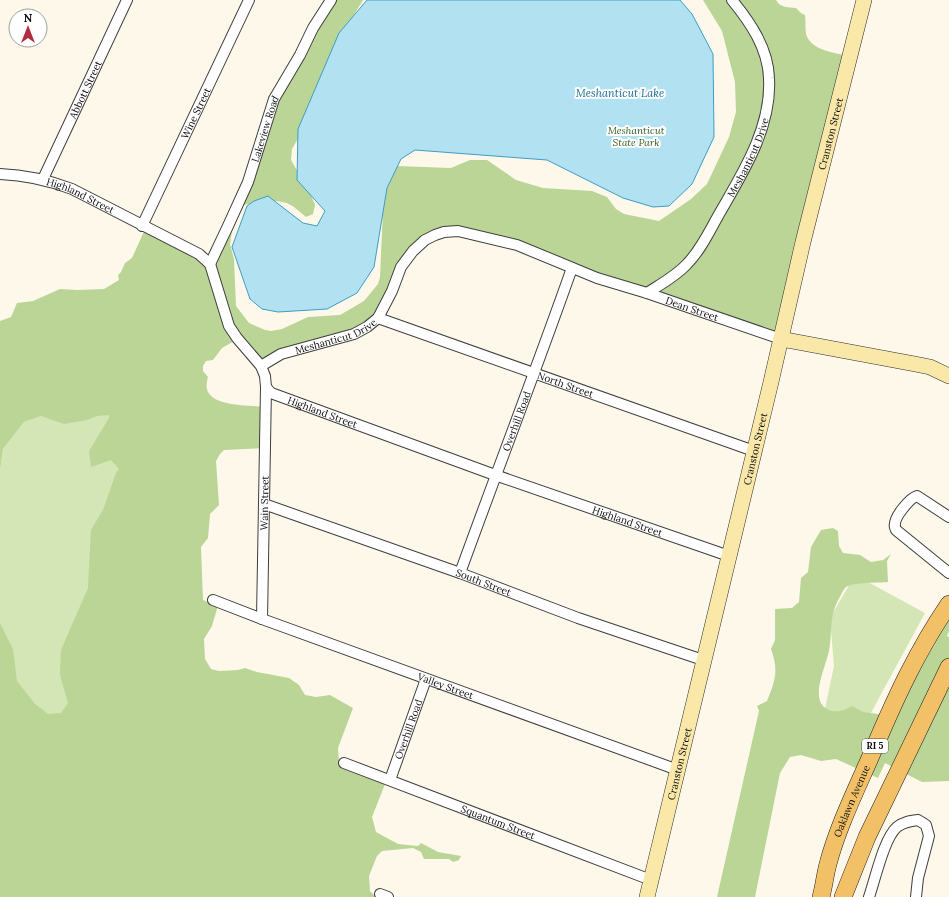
<svg xmlns="http://www.w3.org/2000/svg" width="949" height="897" viewBox="0 0 949 897" font-family="Lora,serif">
<style>
.green{fill:#d4e5b6}
.forest{fill:#bad596}
.water{fill:#b2e1f2;stroke:#3d9dc5}
.lines{fill:none;stroke-linecap:round;stroke-linejoin:round}
.street-casing{stroke:#3e3e3e;stroke-width:12}
.secondary-casing{stroke:#2d2d2d;stroke-width:16}
.primary-casing{stroke:#1c1c1c;stroke-width:18}
.street{stroke:#fff;stroke-width:10}
.secondary{stroke:#fae8a8;stroke-width:15}
.primary{stroke:#f1c067;stroke-width:17}
.labels{text-anchor:middle;stroke-width:4;stroke-linejoin:round;paint-order:stroke}
.shield{fill:#fff;stroke:#545454;stroke-width:1}
.shield-label{font-size:9px;font-weight:bold;fill:#0b0b0b}
.street-label{font-size:10px;fill:#0b0b0b;stroke:#fff}
.park-label{font-size:10px;font-style:italic;fill:#335e20;stroke:#fff}
.water-label{font-size:11px;font-style:italic;fill:#1c6d94;stroke:#fff}
</style>
<rect width="100%" height="100%" fill="#fef8ea"/>
<g class="green">
<path d="M70,378L152,423L86,593L167,863L0,667V471L3,449L24,422L41,416Z"/>
<path d="M855,575L925,613L853,746L819,737L834,666L830,618Z"/>
</g>
<g class="forest">
<path d="M331,0H363L338,41L308,121L292,149L291,160L311,195L315,205L313,214L306,217C302,214 298,210 294,207C280,197 260,202 244,205L232,231L230,244L234,259L236,306L249,323L265,330L271,331L282,329L308,317L340,315L364,301L378,284L380,277L384,188L397,166L451,168L470,160H487L516,180L543,188L592,191L607,197L616,209L624,214L659,221L691,199L707,184L729,137L736,112L735,82L722,31L703,0H776C780,8 789,7 796,8L801,13L805,15C806,21 805,28 806,34C811,51 836,53 850,56L782,335L664,298L517,244L442,232L406,258L381,312L367,326L262,364L236,340L222,348L213,360L206,361L203,366V371L208,377C207,381 206,386 207,389C211,407 250,405 265,407L264,448L224,450L220,454L216,461L219,505L210,514L208,538L201,547L203,600L217,606V609L212,626L204,639L205,659L211,669L219,671L238,670L245,668L257,672L289,678L299,685L305,695L316,697L330,695L353,708L338,748L339,762L348,770L382,782L385,784L372,817L376,832L398,844L418,846L421,843L438,852L461,856L459,860L453,862L449,859H424L421,852L413,848L382,851L377,856L369,876L370,891L376,897H0V623L13,649L17,681L35,704L48,714L61,713L68,703L60,675L61,650L88,588L91,530L103,510L116,473L119,469L111,460L91,467L89,451L109,418V415L97,416L87,420L64,424L41,416L24,422L3,449L0,471V321L11,317L17,303L33,301L60,289L77,290L104,289L119,280L118,275L121,272L125,263L132,258L146,227L208,261L249,180L274,98Z"/>
<path d="M833,528L838,531L839,546L843,553L860,555L871,562L883,560L891,554L887,561L888,582C878,583 853,582 846,587C844,589 842,592 841,595C828,616 833,629 829,651C826,666 811,695 824,707C833,715 843,711 852,706L863,712L886,715L949,614V631L947,636L949,637V781L922,782L885,763L878,778L836,759L821,761L801,755L790,757L780,773L755,897H717L759,711L757,706L767,701C775,681 779,671 771,649L775,640V609L792,608L799,602L801,578L808,572L811,547L821,530Z"/>
</g>
<path class="water" d="M367,0H680L692,14L713,54L714,137L692,184L669,206L653,207L623,198L547,160L415,150L401,159L387,188L374,267L357,293L327,309L278,312L262,309L250,299L232,247L247,206L254,201L268,196L303,223L317,226L325,211L297,180L298,129L339,33Z"/>
<g class="lines">
<g class="street-casing">
<g id="street">
<path id="s1" d="M0,174C26,175 48,180 72,189L199,254L210,264L229,326L237,338L261,366L265,376L266,387L271,393L495,475L729,556"/>
<path id="s2" d="M43,179L127,0"/>
<path id="s3" d="M142,226L249,0"/>
<path id="s4" d="M210,264L228,226L248,182L274,99L300,55L313,28L331,0"/>
<path id="s5" d="M647,293C661,284 676,276 687,264C700,251 709,232 718,216C742,174 772,128 769,78C768,48 750,22 732,0"/>
<path id="s6" d="M378,318L754,451"/>
<path id="s7" d="M261,366L281,354L354,334L367,327L378,318L392,291L401,267L413,251L425,240L435,235L444,232L458,231L517,245L597,278L647,293L781,339"/>
<path id="s8" d="M264,504L460,573L578,618L703,660"/>
<path d="M949,517L917,496C910,498 895,516 895,524C894,526 895,527 896,530L949,573"/>
<path id="s9" d="M460,573C497,471 536,370 572,268"/>
<path id="s10" d="M213,600L262,619L678,770"/>
<path id="s11" d="M262,619L266,387"/>
<path id="s12" d="M344,763L651,880"/>
<path id="s13" d="M390,780L426,679"/>
<path d="M380,894L388,897"/>
<path d="M869,897C875,880 884,838 897,827C903,822 910,821 918,820L926,825L929,836L918,878L916,897"/>
</g>
</g>
<g class="secondary-casing">
<g id="secondary">
<path d="M781,339L915,364L930,367L949,376"/>
<path id="s14" d="M647,897L771,382L803,242L864,0"/>
</g>
</g>
<g class="primary-casing">
<g id="primary">
<path id="s15" d="M821,897C824,886 825,875 828,864C838,826 857,788 873,751C895,699 917,651 949,604"/>
<path d="M843,897L867,837L949,667"/>
</g>
</g>
<use href="#street" class="street"/>
<use href="#secondary" class="secondary"/>
<use href="#primary" class="primary"/>
</g>
<g class="labels">
<rect class="shield" x="862" y="739" width="26" height="14" rx="3"/>
<g class="shield-label">
<text x="875" y="749">RI 5</text>
</g>
<g class="street-label">
<text dy="4" stroke="none"><textPath href="#s2" startOffset="99">Abbott Street</textPath></text>
<text dy="4" stroke="none"><textPath href="#s3" startOffset="125">Wine Street</textPath></text>
<text dy="4" stroke="none"><textPath href="#s4" startOffset="146">Lakeview Road</textPath></text>
<text dy="4" stroke="none"><textPath href="#s14" startOffset="785">Cranston Street</textPath></text>
<text dy="4" stroke="none"><textPath href="#s5" startOffset="173">Meshanticut Drive</textPath></text>
<text dy="4" stroke="none"><textPath href="#s1" startOffset="84">Highland Street</textPath></text>
<text dy="4" stroke="none"><textPath href="#s7" startOffset="502">Dean Street</textPath></text>
<text dy="4" stroke="none"><textPath href="#s7" startOffset="81">Meshanticut Drive</textPath></text>
<text dy="4" stroke="none"><textPath href="#s6" startOffset="199">North Street</textPath></text>
<text dy="4" stroke="none"><textPath href="#s1" startOffset="432">Highland Street</textPath></text>
<text dy="4" stroke="none"><textPath href="#s9" startOffset="162">Overhill Road</textPath></text>
<text dy="4" stroke="none"><textPath href="#s14" startOffset="461">Cranston Street</textPath></text>
<text dy="4" stroke="none"><textPath href="#s11" startOffset="116">Wain Street</textPath></text>
<text dy="4" stroke="none"><textPath href="#s1" startOffset="756">Highland Street</textPath></text>
<text dy="4" stroke="none"><textPath href="#s8" startOffset="233">South Street</textPath></text>
<text dy="4" stroke="none"><textPath href="#s10" startOffset="248">Valley Street</textPath></text>
<text dy="4" stroke="none"><textPath href="#s13" startOffset="54">Overhill Road</textPath></text>
<text dy="4" stroke="none"><textPath href="#s14" startOffset="137">Cranston Street</textPath></text>
<text dy="4" stroke="none"><textPath href="#s15" startOffset="101">Oaklawn Avenue</textPath></text>
<text dy="4" stroke="none"><textPath href="#s12" startOffset="165">Squantum Street</textPath></text>
</g>
<g class="park-label">
<text x="636" y="134">Meshanticut<tspan x="636" dy="12">State Park</tspan></text>
</g>
<g class="water-label">
<text x="620" y="97">Meshanticut Lake</text>
</g>
</g>
<g transform="translate(28 28)"><circle r="19" fill="#ffffff" stroke="#9d9d9d"/>
<path d="M0-3L7 15L0 10L-7 15Z" fill="#b22c41"/>
<text y="-6" font-size="11" font-weight="bold" text-anchor="middle" fill="#0b0b0b">N</text>
</g>
</svg>
